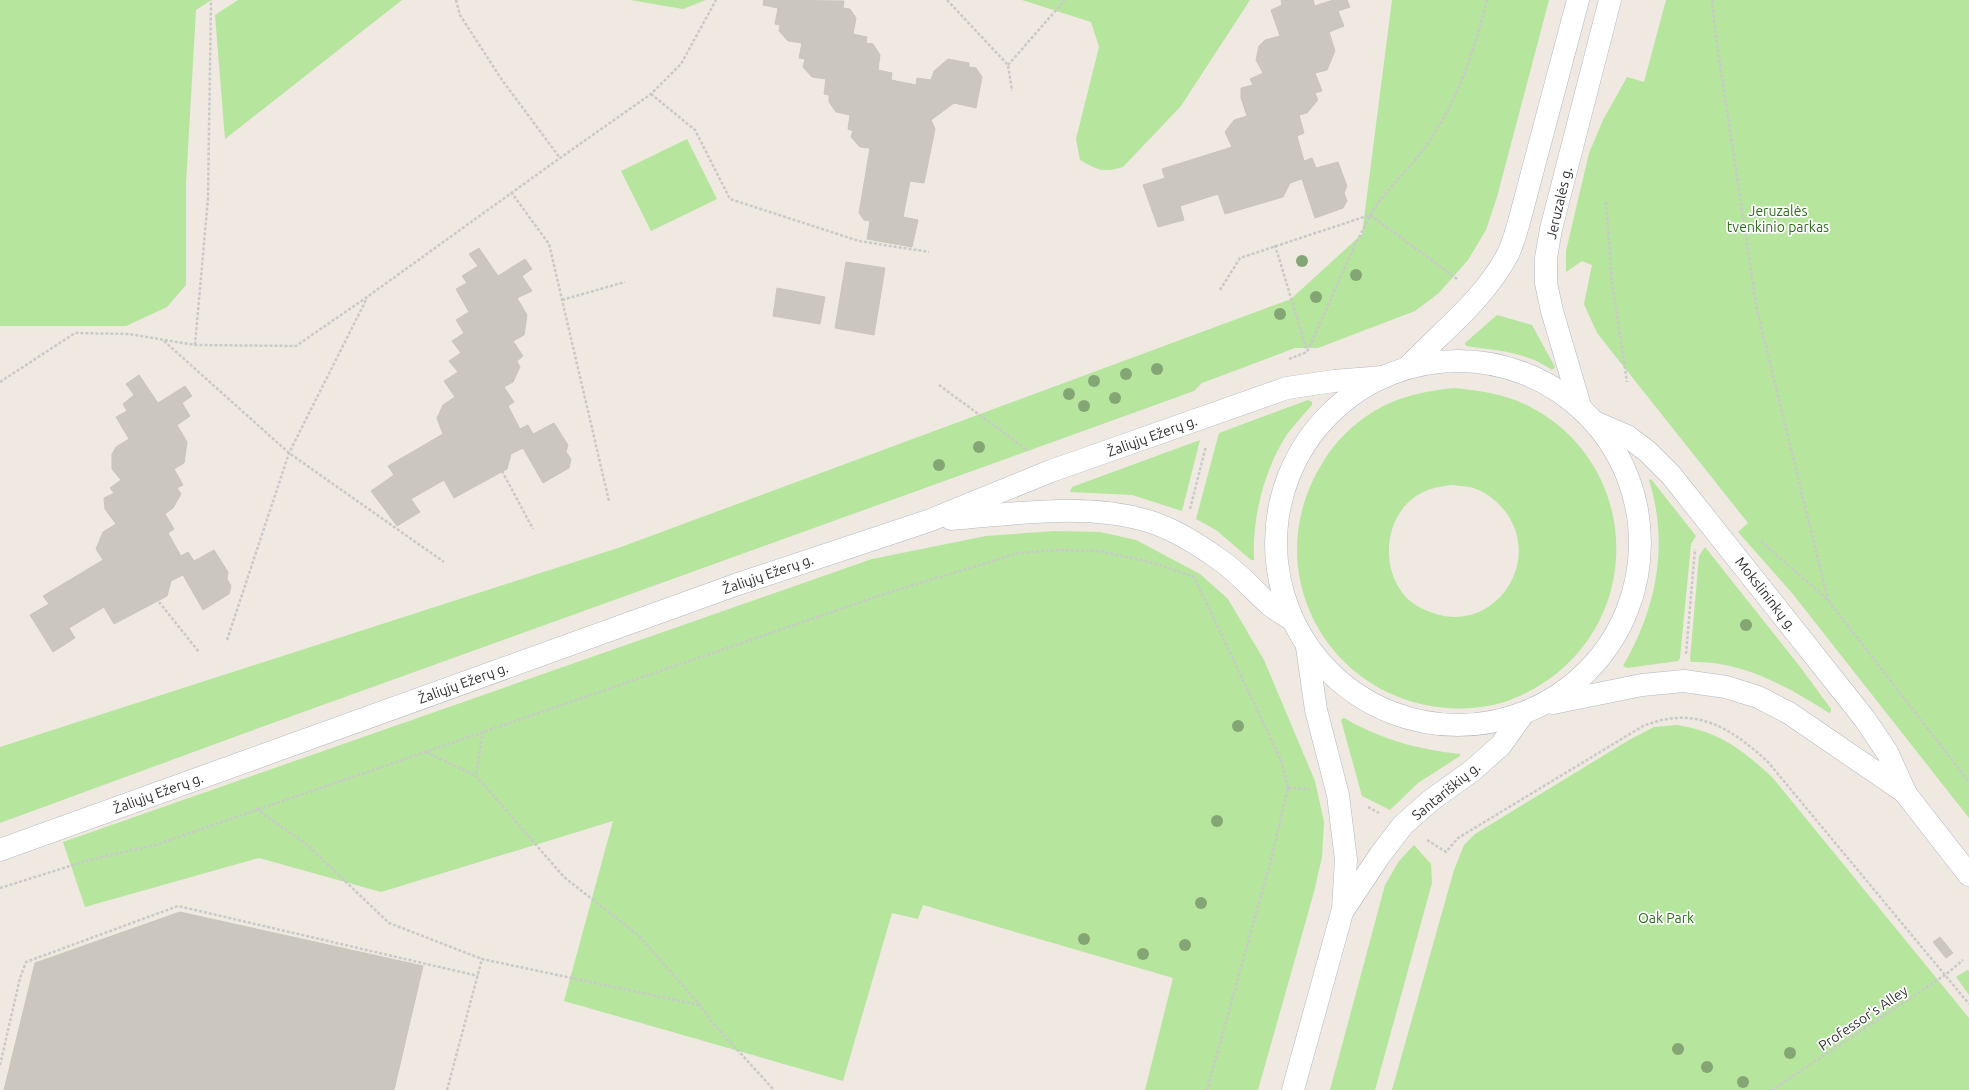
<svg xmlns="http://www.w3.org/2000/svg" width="1969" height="1090" viewBox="0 0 1969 1090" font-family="Ubuntu,sans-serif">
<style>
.green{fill:#b6e59e;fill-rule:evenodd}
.building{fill:#cbc7bf;stroke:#cbc5ba}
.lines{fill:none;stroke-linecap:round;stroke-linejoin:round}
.secondary-casing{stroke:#b4b7c1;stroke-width:23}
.path{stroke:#c9c9c9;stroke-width:2.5;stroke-dasharray:3 2;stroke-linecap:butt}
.secondary{stroke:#fff;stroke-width:22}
.tree{fill:#84a574}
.labels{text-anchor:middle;stroke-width:3.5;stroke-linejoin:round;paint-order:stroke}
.street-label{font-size:14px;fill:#2e2e2e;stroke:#fff}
.park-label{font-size:14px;fill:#2c6e1b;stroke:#fff}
</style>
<rect width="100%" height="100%" fill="#efe9e1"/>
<g class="green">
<path d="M0,0H211L196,10L186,183V285L167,307L126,326H0Z"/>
<path d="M238,0H402L225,139L215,15Z"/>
<path d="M630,0H706L683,9Z"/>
<path d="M1022,0H1250L1181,106L1123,167C1104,173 1097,170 1080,160L1076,139L1099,47L1091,22Z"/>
<path d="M1392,0H1549L1497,197L1486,230L1468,260L1439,293L1415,311L1318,348H1295L1202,383L1194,391L237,736L0,823V747L621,547L1291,299L1362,234Z"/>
<path d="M1666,0H1969V818L1792,593L1738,532L1748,523L1597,333L1584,304L1592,265L1582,261L1566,272V251L1589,153L1603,120L1627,77L1644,82Z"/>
<path d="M687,139L717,199L651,231L621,171Z"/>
<path d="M1497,315L1532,325L1555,367L1552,370C1524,351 1498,351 1466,346L1465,343Z"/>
<path d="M1454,388C1483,391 1511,395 1536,410C1631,464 1644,596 1563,668C1538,690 1506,706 1472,708C1338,717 1251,577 1323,462C1340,434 1368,410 1400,399C1417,393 1435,390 1454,388ZM1452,485C1460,486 1469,486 1476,489C1487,493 1497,501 1504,510C1545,561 1494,635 1433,613C1421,609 1408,602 1401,591C1378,558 1388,505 1428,490C1436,487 1445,486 1452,485Z"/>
<path d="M1308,400L1312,402V405C1304,414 1296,423 1288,433C1264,469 1252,517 1254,560H1251L1216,530L1196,519L1219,433Z"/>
<path d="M1200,440L1182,511L1132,495L1070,492L1072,487Z"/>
<path d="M1651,479L1696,536L1691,544L1680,658L1678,661L1627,668L1623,666C1657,608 1669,544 1649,480Z"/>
<path d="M1055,531L1100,532L1136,540L1200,574L1228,599L1264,660L1315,781L1324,822L1322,857L1314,892L1258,1090H1145L1173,978L923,905L918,919L892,913L843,1081L564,1001L613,821L381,892L259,858L85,907L63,842L872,559L986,536Z"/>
<path d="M1705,547L1801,668L1831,709V712L1829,713C1788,687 1742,660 1691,662L1690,659L1699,556Z"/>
<path d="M1344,718C1383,740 1416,749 1460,754V756L1418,783L1390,810L1362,796L1341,720Z"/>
<path d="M1677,725C1720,732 1741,749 1772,777L1969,1018V1090H1392L1454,870L1464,845L1475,834L1629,740L1654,727Z"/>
<path d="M1414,845L1431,864L1432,883L1375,1090H1330L1385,885L1399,861Z"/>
<path d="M1967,970L1969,971V995L1956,977Z"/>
</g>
<g class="building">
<path d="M764,0L844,1L843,8L850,9L856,18L853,34L867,37L866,43L873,44L880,55L878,70L892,73L891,80L916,85L917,78L931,80L934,71L948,59L969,63V67L976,68L982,77L976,108L954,103L931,120L935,129L924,183L910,181L903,217L918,220L912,247L867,239L870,221L864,220L859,213L870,148L860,147L851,137L853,131L848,129L850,115L836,112L829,102V95L824,94L826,79L812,77L803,67L805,59L799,58L802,43L788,41L779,31L780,25L775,24L778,8L763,5Z"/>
<path d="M1281,0H1313L1315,6L1333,0H1347L1350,7L1338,11L1344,26L1329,32L1335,51L1327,70L1315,73L1322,91L1315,93L1318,100L1307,113L1299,115L1304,133L1297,136L1304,161L1312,158L1316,168L1338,162L1347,186L1344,193L1347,201L1343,208L1315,218L1302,179L1290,183L1283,197L1225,214L1218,194L1180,206L1184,220L1158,227L1143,185L1165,178L1162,169L1232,147L1225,132L1234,120L1247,116L1241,98V88L1253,85L1250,79L1263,73L1256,60L1259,46L1265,40L1280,36L1271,10L1282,5Z"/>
<path d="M479,248L498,276L525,259L532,269L522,276L532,291L517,298L527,315L524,335L513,341L523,356L517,361L520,367L513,382L504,387L514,402L508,406L520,429L528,425L533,434L554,423L568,445L566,452L571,459L569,468L543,483L523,448L511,454L507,469L454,498L444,480L411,499L420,512L397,526L371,491L394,475L388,466L443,434L437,418L443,405L455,397L444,381L458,372L449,361L461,353L452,341L464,333L456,320L469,312L456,289L467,283L462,276L478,266L469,254Z"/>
<path d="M846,262L885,268L874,335L835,328Z"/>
<path d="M777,288L825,297L820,324L773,316Z"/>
<path d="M139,375L158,403L185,386L192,396L182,403L190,416L177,425L187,442L184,463L174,469L183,485L177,488L181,494L173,508L165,514L174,529L168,533L181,556L188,552L194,561L214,550L228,572L227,579L231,586L229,594L203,610L183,575L171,581L167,596L114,624L104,607L69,628L75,638L53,652L30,615L49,604L43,596L103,560L96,549L103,532L116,524L105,509L104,498L114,493L110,488L121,480L112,469V454L116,447L129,439L116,417L127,411L123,404L134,395L126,384Z"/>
<path d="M180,912L423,966L394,1090H4L35,963Z"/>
<path d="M1940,937L1953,953L1946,958L1933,942Z"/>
</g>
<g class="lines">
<g class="secondary-casing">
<g id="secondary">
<circle cx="1458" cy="543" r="182"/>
<path d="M1407,368C1442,331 1484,300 1508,254C1513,244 1516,232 1519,222L1578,0"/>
<path d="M1580,406L1552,311L1546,283V258L1551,229L1610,0"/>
<path d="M1597,423L1627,436L1648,452L1671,475L1864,718L1887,752L1906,794L1969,875"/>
<path d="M951,519C1016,514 1085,502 1148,521C1174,529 1198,544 1220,560C1238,572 1253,590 1270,605C1277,611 1285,615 1292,620"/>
<path d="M1553,703L1642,685L1684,681L1726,687L1758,697L1789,713L1906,793"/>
<path d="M0,850L738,584L928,521L1051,471L1287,388L1334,381L1383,377"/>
<path d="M1344,909L1380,855L1403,825L1430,801L1473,770L1501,745L1523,714"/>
<path d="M1293,1090L1343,909L1346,860L1338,795L1316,710L1307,647"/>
</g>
</g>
<g class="path">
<path d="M456,0L460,15L502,80L560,158"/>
<path d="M947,0L1008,65L1012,91"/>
<path d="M1712,0L1716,38L1757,310L1828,600"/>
<path d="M1008,65L1065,0"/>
<path d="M651,94L695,130L730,199L859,241L929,252"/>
<path d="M511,192L549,244L609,501"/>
<path d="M1606,202L1612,282L1627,382"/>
<path d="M1370,215L1457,279"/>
<path d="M1275,245L1307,351"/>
<path d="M1220,290L1240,258L1370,215"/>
<path d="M562,300L625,282"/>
<path d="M164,341L289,453L444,562"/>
<path d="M195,345L208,198L211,0"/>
<path d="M1289,359L1307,352C1328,307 1347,259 1370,216C1383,192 1407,172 1423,150C1457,103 1473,55 1487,0"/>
<path d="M0,382L75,333L129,334L195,345L296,346L367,297L560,158L651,94L681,64L716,0"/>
<path d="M939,385L1027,450"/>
<path d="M502,471L533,529"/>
<path d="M1190,509L1206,446"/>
<path d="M1761,541L1828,600L1969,782"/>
<path d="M159,602L199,652"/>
<path d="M227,640L289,453L367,298"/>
<path d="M1686,654L1695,549"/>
<path d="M483,731L476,776L564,877L639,936L700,1005L712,1022L774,1090"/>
<path d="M426,752L476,776"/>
<path d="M1288,788L1310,789"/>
<path d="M1368,807L1379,813"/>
<path d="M256,809L305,843L389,923L482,959"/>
<path d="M1427,840L1446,852L1458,838L1643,726C1695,705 1730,727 1768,762L1969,1004"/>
<path d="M0,888L89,860L155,845L887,593L1019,553L1058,550L1100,551L1154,563L1194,577L1281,760L1288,788L1271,860L1207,1090"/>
<path d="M0,1065L20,978L26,962L178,906L478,976"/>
<path d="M447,1090L482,959L699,1005"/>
<path d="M1772,1090L1945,975L1963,960"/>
</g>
<use href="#secondary" class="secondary"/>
</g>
<g class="tree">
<circle cx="1302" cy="261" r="6"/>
<circle cx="1356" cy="275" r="6"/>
<circle cx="1316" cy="297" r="6"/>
<circle cx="1280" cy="314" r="6"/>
<circle cx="1157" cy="369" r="6"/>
<circle cx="1126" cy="374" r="6"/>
<circle cx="1094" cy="381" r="6"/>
<circle cx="1069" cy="394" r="6"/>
<circle cx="1115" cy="398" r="6"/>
<circle cx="1084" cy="406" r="6"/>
<circle cx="979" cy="447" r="6"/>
<circle cx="939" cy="465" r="6"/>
<circle cx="1746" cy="625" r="6"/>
<circle cx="1238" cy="726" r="6"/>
<circle cx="1217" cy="821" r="6"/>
<circle cx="1201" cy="903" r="6"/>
<circle cx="1084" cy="939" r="6"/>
<circle cx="1185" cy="945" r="6"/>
<circle cx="1143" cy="954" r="6"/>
<circle cx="1678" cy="1049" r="6"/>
<circle cx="1790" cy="1053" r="6"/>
<circle cx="1707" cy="1067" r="6"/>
<circle cx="1743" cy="1082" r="6"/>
</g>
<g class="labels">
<g class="street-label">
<text transform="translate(1559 203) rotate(-77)" y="5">Jeruzalės g.</text>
<text transform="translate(1152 436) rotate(-20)" y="5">Žaliųjų Ežerų g.</text>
<text transform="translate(768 574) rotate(-19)" y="5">Žaliųjų Ežerų g.</text>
<text transform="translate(1766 594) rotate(52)" y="5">Mokslininkų g.</text>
<text transform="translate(463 683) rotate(-20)" y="5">Žaliųjų Ežerų g.</text>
<text transform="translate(1446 791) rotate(-39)" y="5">Santariškių g.</text>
<text transform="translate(158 793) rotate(-20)" y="5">Žaliųjų Ežerų g.</text>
<text transform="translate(1863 1018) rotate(-34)" y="5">Professor's Alley</text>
</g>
<g class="park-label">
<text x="1778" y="216">Jeruzalės<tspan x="1778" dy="16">tvenkinio parkas</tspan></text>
<text x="1666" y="923">Oak Park</text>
</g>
</g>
</svg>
